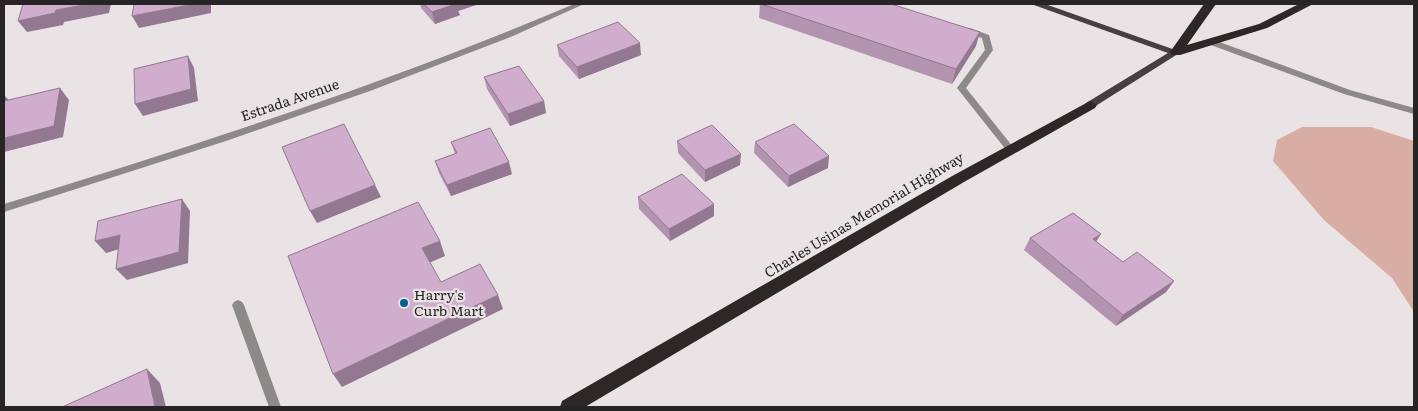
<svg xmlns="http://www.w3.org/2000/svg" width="1418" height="411" viewBox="0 0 1418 411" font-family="Literata,serif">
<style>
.green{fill:#d8ada3}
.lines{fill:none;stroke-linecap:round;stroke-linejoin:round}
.lane{fill:#8c8989;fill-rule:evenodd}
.street{fill:#8c8989;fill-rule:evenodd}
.primary{fill:#453f40;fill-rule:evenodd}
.highway{fill:#2d2727;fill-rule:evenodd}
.wall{fill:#b394b0}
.shaded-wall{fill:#927890}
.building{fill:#d0accd;stroke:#927890}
.poi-dot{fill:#075f90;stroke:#eae3e6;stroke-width:2}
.labels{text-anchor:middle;stroke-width:4.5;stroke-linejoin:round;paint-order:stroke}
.street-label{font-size:14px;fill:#272425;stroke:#eae3e6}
.poi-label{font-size:14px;fill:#272425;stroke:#eae3e6;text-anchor:start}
</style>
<rect width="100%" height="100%" fill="#eae3e6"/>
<path class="green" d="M1302,127H1371L1414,141V312L1392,278L1324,220L1273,161L1277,140Z"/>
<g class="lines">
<g class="lane">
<path d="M964,28H970L989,35L993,50L966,88L1013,147L1015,149L1013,151H1007L957,88L985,50L982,38L964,32Z"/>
<path d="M1208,40H1214L1350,90L1414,108V114L1344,94L1208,44Z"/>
<path d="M238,300L242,302L244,305L281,407H269L232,305L234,302Z"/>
</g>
<path class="street" d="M574,4H584L513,36L370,91L226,141L4,212V204C197,145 388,83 574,4Z"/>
<path class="primary" d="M1031,4H1045L1181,52L1094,107H1086L1085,105L1086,103L1168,53Z"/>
<g class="highway">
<path d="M1204,4H1216L1187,45L1259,24L1299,4H1313L1267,28L1180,55H1172L1170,52Z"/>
<path d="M1090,101L1097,105L1095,108L964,182L585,407H560L562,401L954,175Z"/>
</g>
</g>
<g class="wall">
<path d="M420,4H479L458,11L460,15L435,24L421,8Z"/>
<path d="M760,4L976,46L952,84L759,18Z"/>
<path d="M557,45L641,55L579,79L559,56Z"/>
<path d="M484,77L544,101L546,113L510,126L487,89Z"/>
<path d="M677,141L740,165L705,182L678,153Z"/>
<path d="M451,142L512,174L451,196L439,173L435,161L455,154Z"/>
<path d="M755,142L828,168L788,187L754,153Z"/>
<path d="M638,197L714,216L670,241L639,209Z"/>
<path d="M1030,238L1096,242L1123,262L1174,281L1166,292L1116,326L1024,250Z"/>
</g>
<g class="shaded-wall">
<path d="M89,4H111L109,13L64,22L63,25L27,32L18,21L56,10Z"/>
<path d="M194,4H211V13L139,28L132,16Z"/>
<path d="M454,4H479L458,11L460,15L435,24L432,12Z"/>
<path d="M980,32L976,46L952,84L956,69Z"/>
<path d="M640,43L641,55L579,79L577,67Z"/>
<path d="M188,56L194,68L198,101L143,116L135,104Z"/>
<path d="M60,88L69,100L63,137L4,152V138Z"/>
<path d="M4,95L8,99L4,115Z"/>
<path d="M544,101L546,113L510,126L508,114Z"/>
<path d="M741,154L740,165L705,182V170Z"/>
<path d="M829,156L828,168L788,187L789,176Z"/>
<path d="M509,162L512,174L451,196L447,185Z"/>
<path d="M375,185L381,197L317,223L310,211Z"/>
<path d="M182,199L190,211L188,263L127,280L116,269Z"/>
<path d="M714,204V216L670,241L669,229Z"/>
<path d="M1101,234L1094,245L1093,239Z"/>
<path d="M120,235L130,246L106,253L95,241Z"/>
<path d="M440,241L445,256L429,263L422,248Z"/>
<path d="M1174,281L1166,292L1116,326L1123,315Z"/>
<path d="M498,295L503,309L342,387L333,374Z"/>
<path d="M147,369L160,383L166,407H155Z"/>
</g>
<g class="building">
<path d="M23,4H89L56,10L55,13L18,21Z"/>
<path d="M134,4H194L132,16Z"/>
<path d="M424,4H456L432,12Z"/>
<path d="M761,4H891L980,32L956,69Z"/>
<path d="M618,22L640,43L577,67L557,45Z"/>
<path d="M188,56L191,89L135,104L134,69Z"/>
<path d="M519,66L544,101L508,114L484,77Z"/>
<path d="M60,88L54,126L4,138V101Z"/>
<path d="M344,124L375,185L310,211L282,147Z"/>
<path d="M794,124L829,156L789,176L755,142Z"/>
<path d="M712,125L741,154L705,170L677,141Z"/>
<path d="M490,128L509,162L447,185L435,161L457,153L451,142Z"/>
<path d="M682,174L714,204L669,229L638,197Z"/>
<path d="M182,199L179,252L116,269L120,235L95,241L98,221Z"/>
<path d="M418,202L440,241L422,248L441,282L480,264L498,295L333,374L288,256Z"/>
<path d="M1073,213L1101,234L1093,239L1123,262L1137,252L1174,281L1123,315L1030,238Z"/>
<path d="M147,369L155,407H62Z"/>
</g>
<circle class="poi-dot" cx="404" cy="303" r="5"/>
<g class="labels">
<g class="street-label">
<text transform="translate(290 100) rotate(-19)" y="5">Estrada Avenue</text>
<text transform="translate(864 215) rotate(-31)" y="5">Charles Usinas Memorial Highway</text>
</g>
<g class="poi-label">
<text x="414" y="300">Harry's<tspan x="414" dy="16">Curb Mart</tspan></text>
</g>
</g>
<rect width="1418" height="411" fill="none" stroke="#272425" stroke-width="10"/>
</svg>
